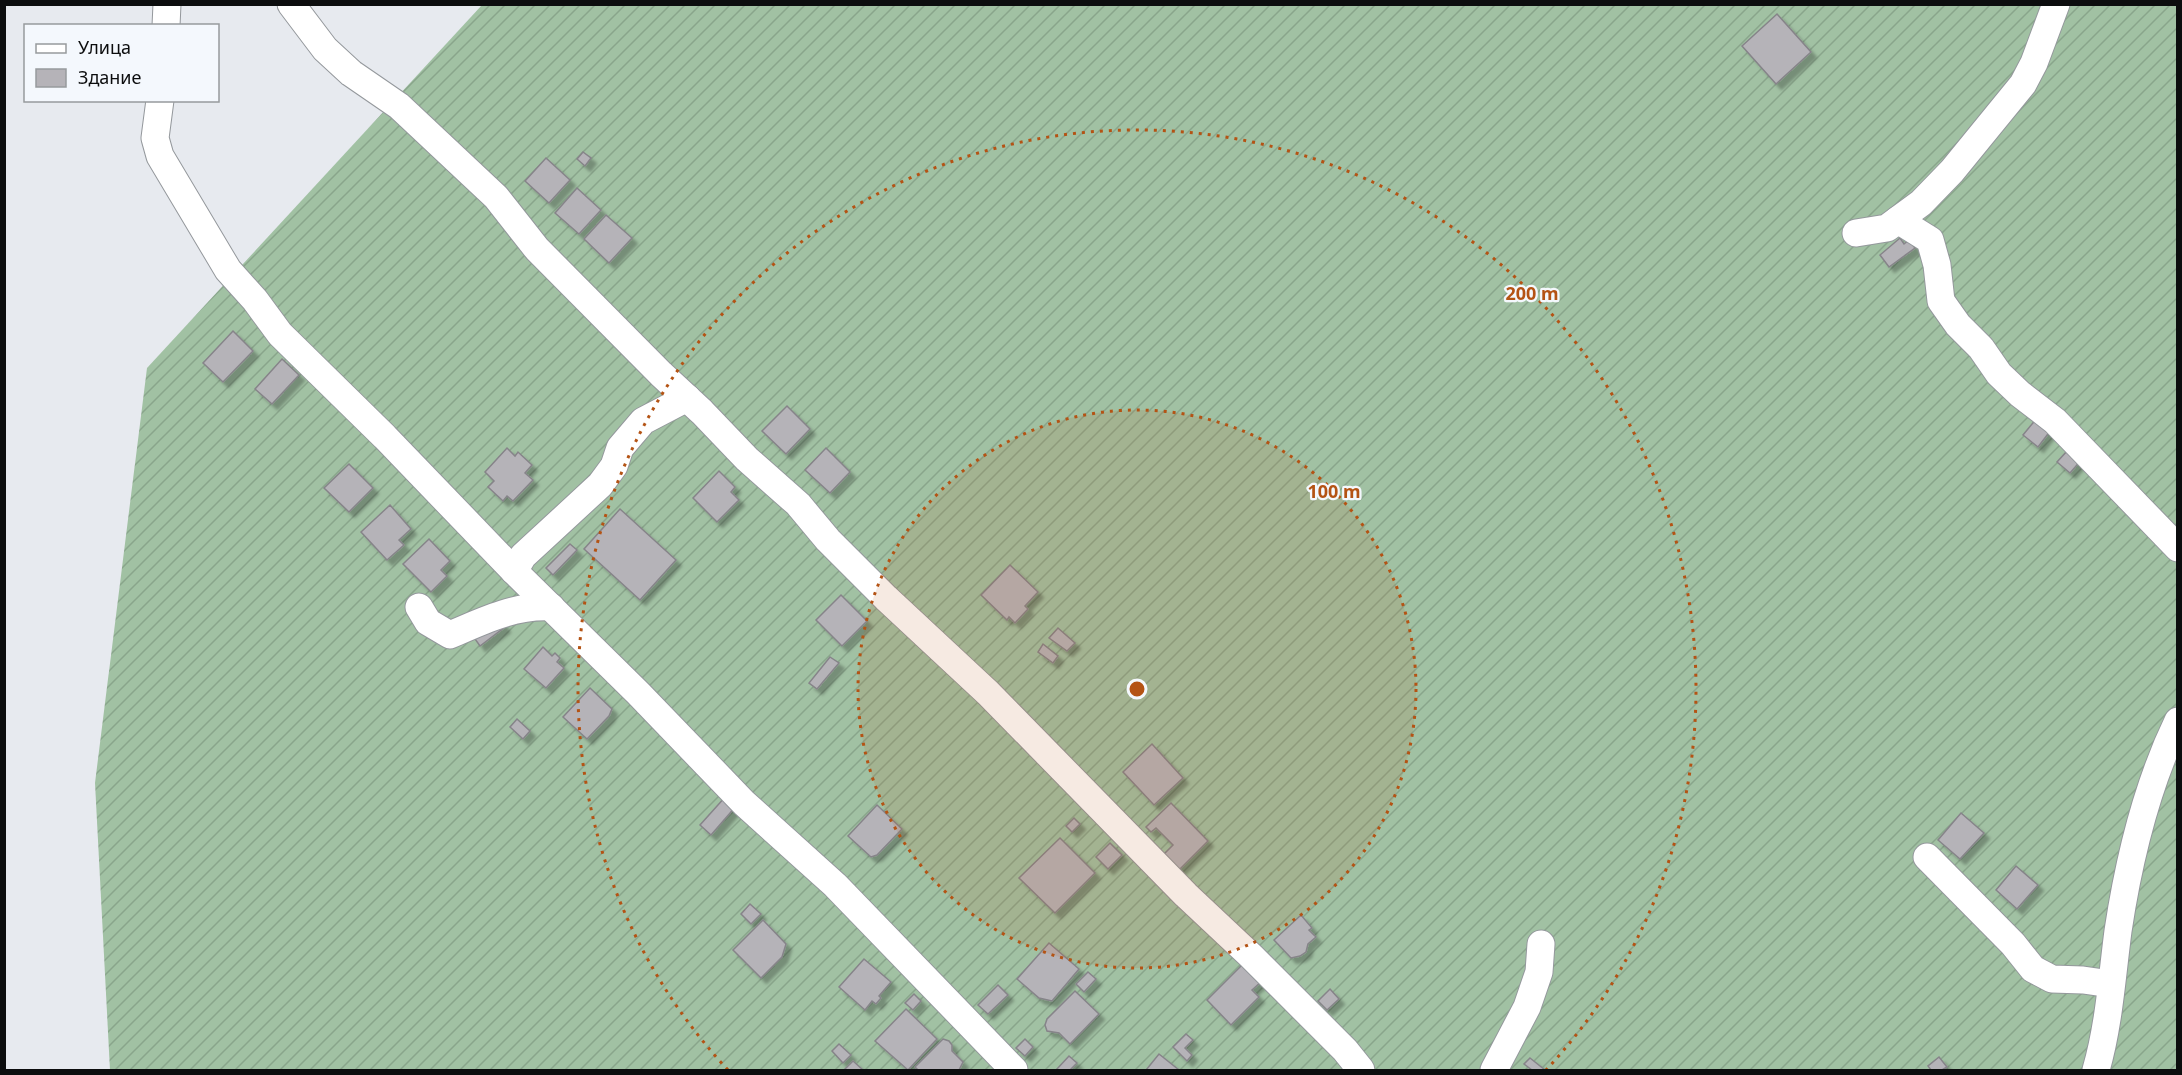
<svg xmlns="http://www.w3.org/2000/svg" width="2182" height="1075" viewBox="0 0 2182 1075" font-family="'Noto Sans',sans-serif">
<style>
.garden{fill:url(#garden-furrows)}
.building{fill:#b5b3b8;stroke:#868489;stroke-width:1.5;filter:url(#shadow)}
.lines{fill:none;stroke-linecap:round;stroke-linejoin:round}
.minor-casing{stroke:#94989c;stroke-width:29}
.minor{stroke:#fff;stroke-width:27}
.ring{fill:none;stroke:#b45314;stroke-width:3;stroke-dasharray:3 6}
.centre{fill:#b45314;stroke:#f4f8fd;stroke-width:3}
.ring-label{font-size:18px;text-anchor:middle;font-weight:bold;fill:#b45314;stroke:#f4f8fd;stroke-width:4.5;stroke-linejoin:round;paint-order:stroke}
</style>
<defs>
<pattern id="garden-furrows" width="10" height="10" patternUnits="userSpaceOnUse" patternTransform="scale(1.5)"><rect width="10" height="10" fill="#a1c1a3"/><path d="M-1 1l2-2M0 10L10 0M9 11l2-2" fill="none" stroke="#89a58b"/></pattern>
<filter id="shadow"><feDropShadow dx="5.5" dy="5.5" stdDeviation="1.5" flood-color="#0004"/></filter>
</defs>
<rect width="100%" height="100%" fill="#e7eaef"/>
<path class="garden" d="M482,5H2177V1070H110L95,783L147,368Z"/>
<g class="building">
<path d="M1777,14L1811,52L1776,84L1742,46Z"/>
<path d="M583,152L591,158L585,166L577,159Z"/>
<path d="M546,158L570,180L549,203L525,181Z"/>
<path d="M577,188L601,210L579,234L555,213Z"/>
<path d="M606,215L632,238L609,263L584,239Z"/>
<path d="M1900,238L1904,244L1909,240L1915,248L1889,267L1880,255Z"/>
<path d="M233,331L253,351L223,382L203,363Z"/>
<path d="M282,359L299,375L272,404L255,389Z"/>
<path d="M787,406L810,429L786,454L762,431Z"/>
<path d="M2037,418L2051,430L2038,447L2023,435Z"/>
<path d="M507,448L515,456L518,452L532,465L525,473L533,480L513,501L507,496L503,501L488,487L494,481L485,472Z"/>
<path d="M826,448L850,472L830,493L805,470Z"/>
<path d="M2068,450L2083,458L2070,473L2057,462Z"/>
<path d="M349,464L373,488L349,512L324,488Z"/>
<path d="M719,471L735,487L731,492L739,500L717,522L693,498Z"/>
<path d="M390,505L411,529L399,540L404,545L387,560L361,532Z"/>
<path d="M620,509L676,560L640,600L584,549Z"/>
<path d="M429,539L450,561L441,570L447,576L431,592L403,564Z"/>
<path d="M570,544L577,550L553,575L546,568Z"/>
<path d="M1010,565L1038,592L1025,606L1028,609L1015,623L1009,617L1007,620L981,595Z"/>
<path d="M841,595L867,621L842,646L816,620Z"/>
<path d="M500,620L505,627L480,646L475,639Z"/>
<path d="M1058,628L1075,643L1067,651L1049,638Z"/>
<path d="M1043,644L1058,656L1053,663L1038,652Z"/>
<path d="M543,647L552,656L555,653L560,658L557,662L564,668L546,688L524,669Z"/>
<path d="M830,657L839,663L817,689L809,683Z"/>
<path d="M590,688L612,709L609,716L587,739L563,717Z"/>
<path d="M517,719L530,731L523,739L510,727Z"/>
<path d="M1152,744L1183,778L1154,805L1123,772Z"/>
<path d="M726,796L737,805L711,835L700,825Z"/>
<path d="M1171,803L1208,841L1179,870L1163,855L1173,845L1156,828L1151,832L1146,827Z"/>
<path d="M877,805L902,829L877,855L871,857L848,836Z"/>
<path d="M1961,813L1984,833L1960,859L1938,840Z"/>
<path d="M1074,818L1080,824L1072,832L1066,826Z"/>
<path d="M1060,838L1095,873L1055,913L1019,878Z"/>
<path d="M1110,843L1122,855L1108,869L1096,857Z"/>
<path d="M2016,866L2038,885L2017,909L1996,890Z"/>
<path d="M750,904L761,914L751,924L741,914Z"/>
<path d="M1301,915L1312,928L1309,930L1316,937L1308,944L1306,952L1300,956L1291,958L1274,940Z"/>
<path d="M763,920L786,944L782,957L761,978L733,950Z"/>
<path d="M1049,943L1079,969L1052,1001L1039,998L1017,979Z"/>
<path d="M864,959L891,982L879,996L881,998L876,1004L872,1001L865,1010L839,987Z"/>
<path d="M1244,963L1262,981L1252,990L1259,997L1231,1025L1207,1000Z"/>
<path d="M1088,972L1096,979L1084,992L1076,984Z"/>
<path d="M998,985L1008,995L988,1014L978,1005Z"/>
<path d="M1330,989L1339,999L1327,1010L1318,1001Z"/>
<path d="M1075,991L1099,1014L1070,1044L1059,1033L1047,1031L1045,1025L1047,1019Z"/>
<path d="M914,994L921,1001L913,1010L905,1003Z"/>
<path d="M906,1009L937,1039L908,1070L875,1041Z"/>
<path d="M1186,1034L1193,1040L1185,1048L1192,1055L1187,1061L1173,1047Z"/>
<path d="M943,1039L949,1041L952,1045V1051L963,1062L959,1070H918L915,1067Z"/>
<path d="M1025,1039L1033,1047L1025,1056L1016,1048Z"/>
<path d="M839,1044L851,1055L843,1063L832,1051Z"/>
<path d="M1159,1054L1179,1070H1146Z"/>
<path d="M1069,1056L1077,1063L1070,1070H1056Z"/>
<path d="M1939,1057L1947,1067L1942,1070H1931L1928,1066Z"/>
<path d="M1530,1058L1545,1070H1532L1524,1064Z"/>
<path d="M853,1061L863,1070H844Z"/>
</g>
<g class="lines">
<g class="minor-casing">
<g id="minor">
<path d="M291,4L325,49L351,73L399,106L496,197L537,249L661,374L702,412L747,459L798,504L828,540L886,598L988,693L1186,895L1251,956L1345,1050L1361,1070"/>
<path d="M166,26L167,4"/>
<path d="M160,100L155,138L160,156L228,270L255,300L280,334L385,437L514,571L638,693L744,803L835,885L1014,1070"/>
<path d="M1898,220L1930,240L1937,265L1941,301L1958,325L1981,348L1999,374L2020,394L2055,421L2178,548"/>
<path d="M1856,233L1887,228L1921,203L1952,171L2023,84L2034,63L2056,4"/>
<path d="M514,571L523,556L600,485L614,466L620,448L643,421L687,398"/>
<path d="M419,607L428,622L450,635C482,621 515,605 551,607"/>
<path d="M1927,857L2013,944L2033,969L2052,979L2083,980L2111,984"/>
<path d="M1494,1070L1527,1007L1539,972L1541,944"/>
<path d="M2096,1070C2109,1025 2112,977 2118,931C2129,858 2146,787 2178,721"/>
</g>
</g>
<use href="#minor" class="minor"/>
</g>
<circle cx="1137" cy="689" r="279" fill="#b45314" fill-opacity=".12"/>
<g class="ring">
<circle cx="1137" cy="689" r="279"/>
<path d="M728 1070A559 559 0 1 1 1546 1070"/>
</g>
<circle cx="1137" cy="689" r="9" class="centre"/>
<g class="ring-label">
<text x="1532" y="300">200 m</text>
<text x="1334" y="498">100 m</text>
</g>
<rect width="2182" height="1075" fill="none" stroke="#0c0d0e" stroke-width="12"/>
<rect x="24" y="24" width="195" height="78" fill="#f4f8fd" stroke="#979a9d" stroke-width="1.5"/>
<rect x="36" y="44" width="30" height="9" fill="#ffffff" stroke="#979a9d" stroke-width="1.5"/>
<text x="78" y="54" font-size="18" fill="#0c0d0e">Улица</text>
<rect x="36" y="69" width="30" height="18" fill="#b5b3b8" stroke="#979a9d" stroke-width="1.5"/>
<text x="78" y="84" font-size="18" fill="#0c0d0e">Здание</text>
</svg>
